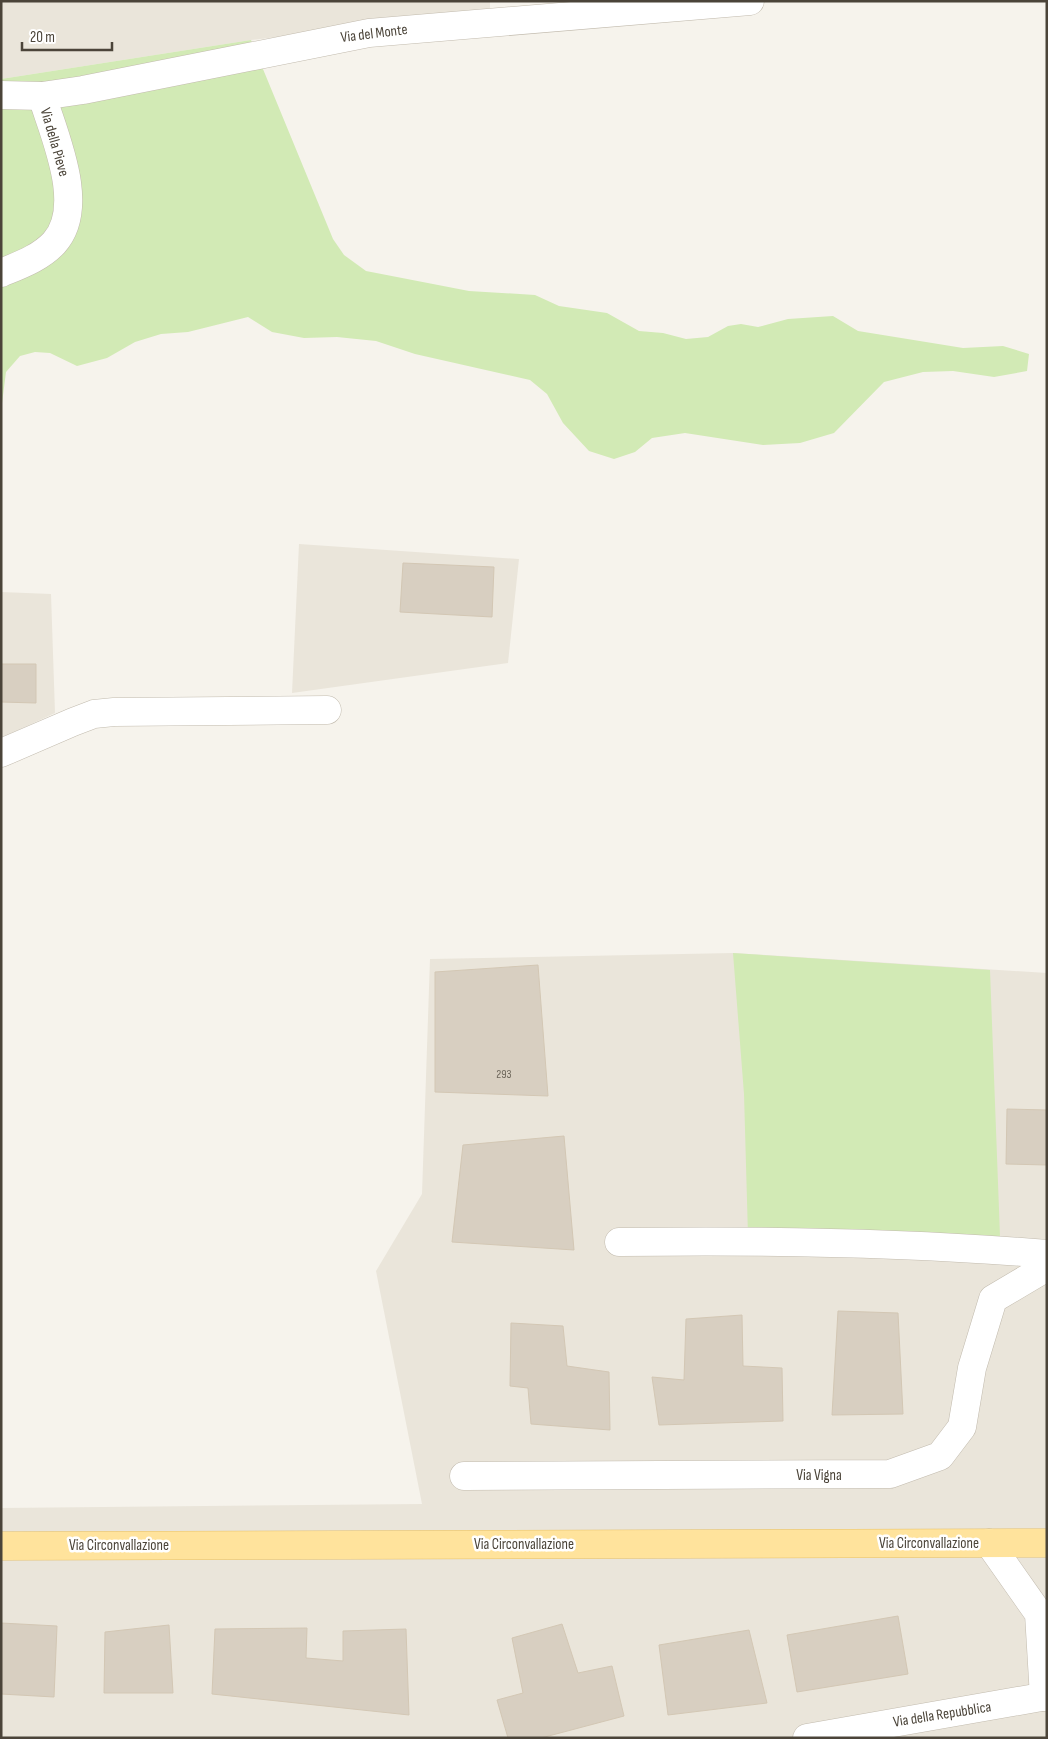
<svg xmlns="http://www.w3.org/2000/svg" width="1048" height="1739" viewBox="0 0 1048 1739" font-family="'Sofia Sans Condensed',sans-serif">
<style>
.residential{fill:#eae5da}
.green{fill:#d2eab5}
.building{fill:#d8cfc1;stroke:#d3c7b4}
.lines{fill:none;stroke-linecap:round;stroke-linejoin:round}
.minor-casing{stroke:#c2bbae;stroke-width:29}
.major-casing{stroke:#e6c16a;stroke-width:29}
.minor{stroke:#fff;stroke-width:28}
.major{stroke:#ffe39c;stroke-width:28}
.labels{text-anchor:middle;stroke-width:5;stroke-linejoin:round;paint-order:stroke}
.number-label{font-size:12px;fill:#6e675b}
.street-label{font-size:15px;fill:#4b4439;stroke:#fff}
</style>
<rect width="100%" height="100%" fill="#f6f3ec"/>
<g class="residential">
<path d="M1,1H490V11L251,40L1,79Z"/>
<path d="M299,544L519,559L508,663L292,693Z"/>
<path d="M1,592L51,594L55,713L1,738Z"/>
<path d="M733,953L1047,973V1738H1V1508L422,1504L376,1271L422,1194L430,959Z"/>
</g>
<g class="green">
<path d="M251,40L333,239L344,255L366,271L469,291L535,295L559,306L607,313L639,331L663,333L686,339L708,337L728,326L741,324L758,327L788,319L833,316L858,331L963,348L1003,346L1029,354L1027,371L994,377L953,371L923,372L884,382L834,433L800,443L763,445L685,433L652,438L635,452L614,459L589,451L563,423L547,394L530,380L415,354L376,341L337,337L304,338L272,332L248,317L188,332L161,334L135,342L107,358L77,366L50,353L35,352L20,356L6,372L1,411V79Z"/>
<path d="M733,953L990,970L1000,1236H748L744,1094Z"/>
</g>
<g class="building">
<path d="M403,563L494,567L492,617L400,612Z"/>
<path d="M1,664H36V703L1,702Z"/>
<path d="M538,965L548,1096L435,1092V972Z"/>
<path d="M1007,1109L1047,1110V1165L1006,1164Z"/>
<path d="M564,1136L574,1250L452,1242L463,1145Z"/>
<path d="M838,1311L898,1313L903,1414L832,1415Z"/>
<path d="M742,1315L743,1366L782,1368L783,1421L659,1425L652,1377L684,1380L686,1319Z"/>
<path d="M511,1323L563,1326L567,1366L609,1372L610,1430L531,1424L528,1388L510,1386Z"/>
<path d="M898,1616L908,1674L797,1692L787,1635Z"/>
<path d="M1,1623L57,1626L54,1697L1,1694Z"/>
<path d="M562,1624L578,1673L612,1666L624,1716L541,1738H508L497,1700L523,1693L512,1638Z"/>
<path d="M169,1625L173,1693H104L105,1632Z"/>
<path d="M307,1628L306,1658L343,1661V1631L406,1629L409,1715L212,1694L215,1629Z"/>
<path d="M749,1630L767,1703L668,1715L659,1645Z"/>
</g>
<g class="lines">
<g class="minor-casing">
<g id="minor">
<path d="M1,95L42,96L83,90L369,33L750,1"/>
<path d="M1,273C20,265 40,258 54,243C87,207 54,135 42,96"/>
<path d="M1,753L73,722L94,714L114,712L327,710"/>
<path d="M619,1242C762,1240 904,1242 1047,1254"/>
<path d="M464,1476L890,1474L940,1456L962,1427L972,1368L993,1299L1047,1267"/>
<path d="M989,1543L1039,1614L1044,1697"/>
<path d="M807,1738L1047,1696"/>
</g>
</g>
<g class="major-casing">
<path id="major" d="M1,1546L1047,1543"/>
</g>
<use href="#minor" class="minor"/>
<use href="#major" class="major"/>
</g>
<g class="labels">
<g class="number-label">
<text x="504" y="1078">293</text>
</g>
<g class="street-label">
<text transform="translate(374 33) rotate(-7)" y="5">Via del Monte</text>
<text transform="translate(55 142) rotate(74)" y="5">Via della Pieve</text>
<text x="819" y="1480">Via Vigna</text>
<text x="929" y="1548">Via Circonvallazione</text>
<text x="524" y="1549">Via Circonvallazione</text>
<text x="119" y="1550">Via Circonvallazione</text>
<text transform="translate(942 1714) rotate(-9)" y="5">Via della Repubblica</text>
</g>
</g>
<rect width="1048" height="1739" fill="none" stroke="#4b4439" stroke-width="5"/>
<path d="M22 42v8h90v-8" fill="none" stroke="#4b4439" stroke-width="2.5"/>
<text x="30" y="42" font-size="15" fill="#4b4439" stroke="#ffffff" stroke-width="4" paint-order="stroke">20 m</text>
</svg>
